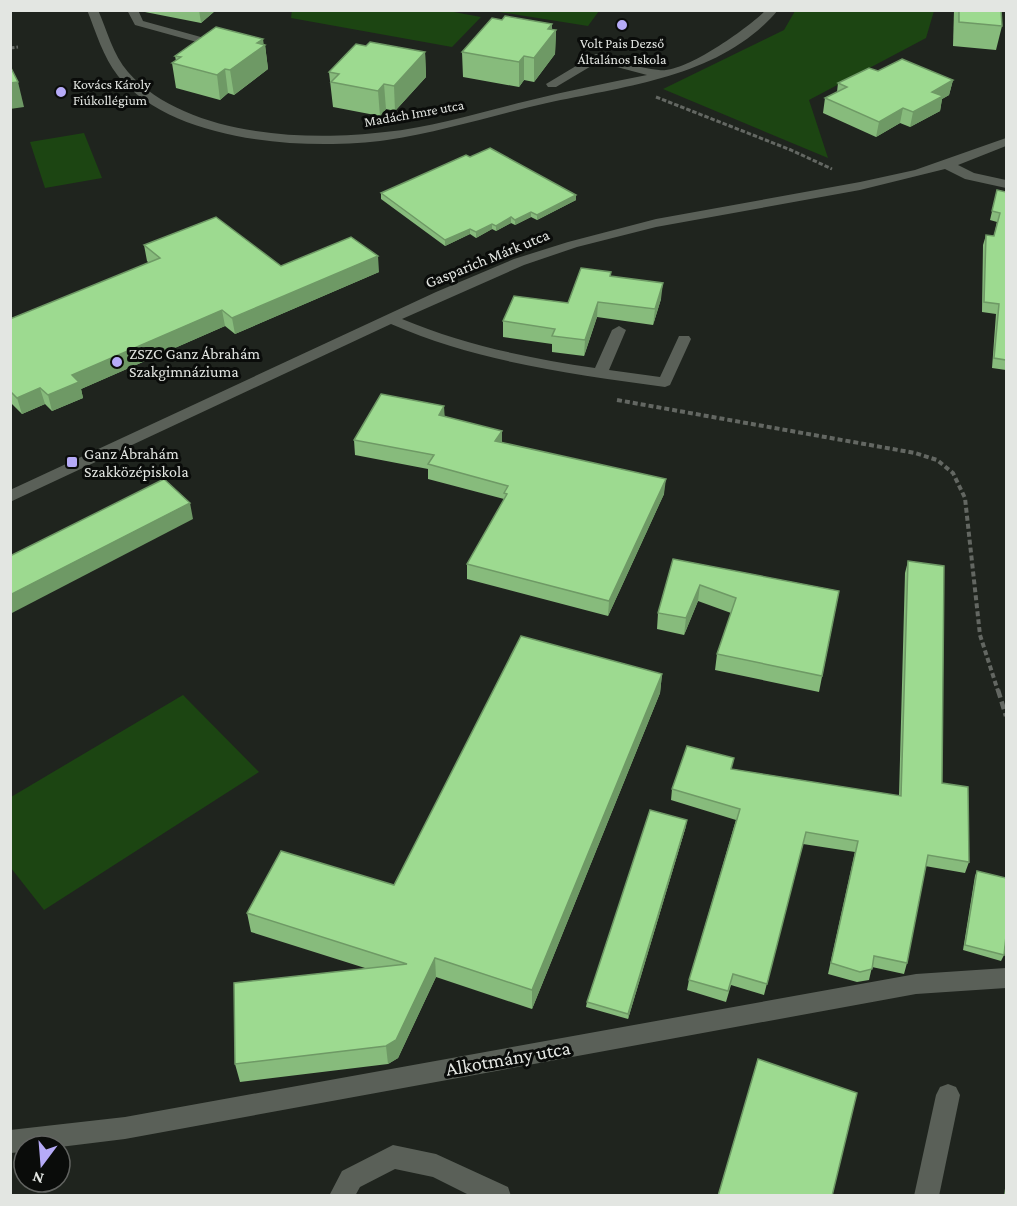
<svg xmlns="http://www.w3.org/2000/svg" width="1017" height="1206" viewBox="0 0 1017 1206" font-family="'Crimson Pro',serif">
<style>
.green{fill:#1c4512}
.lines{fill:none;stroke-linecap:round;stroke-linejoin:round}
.path-far2{stroke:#636762;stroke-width:3;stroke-dasharray:4.5 2;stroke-linecap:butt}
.path-far1{stroke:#636762;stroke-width:4;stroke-dasharray:5 3;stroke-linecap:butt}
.path{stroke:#636762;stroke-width:4.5;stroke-dasharray:8 4;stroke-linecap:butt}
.minor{fill:#5a6058;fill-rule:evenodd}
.wall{fill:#87bb7c}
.shaded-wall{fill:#6e9965}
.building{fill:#9dda90;stroke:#6e9965;stroke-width:1.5}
.poi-dot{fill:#b6abf8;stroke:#0a0c0a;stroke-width:2}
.labels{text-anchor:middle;stroke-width:6;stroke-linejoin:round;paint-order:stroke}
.far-poi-label{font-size:14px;fill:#e3e6e2;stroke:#0a0c0a}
.far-street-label{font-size:14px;fill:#e3e6e2;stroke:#0a0c0a}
.street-label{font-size:16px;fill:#e3e6e2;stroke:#0a0c0a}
.poi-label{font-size:16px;fill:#e3e6e2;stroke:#0a0c0a;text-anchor:start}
.near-street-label{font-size:20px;fill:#e3e6e2;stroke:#0a0c0a}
</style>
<rect width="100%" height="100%" fill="#1f241e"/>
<g class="green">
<path d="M292,10H443L481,17L452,47L291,18Z"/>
<path d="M493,11L599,10V11L588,26Z"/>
<path d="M795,11H934L926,38L809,100L828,158L663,89L784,30Z"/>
<path d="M84,133L102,178L45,188L30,142Z"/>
<path d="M183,695L259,772L44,910L11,868V797Z"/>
</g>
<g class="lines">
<g class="path-far2">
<path d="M10,48L18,47"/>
<path d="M656,97L791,150L832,169"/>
</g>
<path class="path-far1" d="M617,400L915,453L937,460L953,473L965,498L980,635L998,691"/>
<path class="path" d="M998,690L1006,716"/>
<g class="minor">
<path d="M87,10H98C107,30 113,55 128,72C185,136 305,142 385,132C433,127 480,112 527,101C567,91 607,83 647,75L598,62L556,87H548L546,84L596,54C616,60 638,68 659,70C684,74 748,28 766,10H778C722,77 626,86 547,103C494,115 441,132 387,140C308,151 173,143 118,76C103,57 96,32 87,10Z"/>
<path d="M127,10H138L143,21L208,39L210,41L204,44L135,25Z"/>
<path d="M1006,138V146L958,165L974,173L1006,180V188L965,179L945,169L860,190L656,227L577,247L524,265L402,319C464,345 528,358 595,368L612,330L619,326L626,330L609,370L660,377L679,336H689L691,339L670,385L665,387C571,374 478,362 391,324L10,502V490L436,292L514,259L568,242L656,219L860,182L915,170Z"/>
<path d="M1006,968V988L916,994L125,1139L60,1147L24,1146V1152L10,1153V1130L125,1117L916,974Z"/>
<path d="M948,1084L956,1087L960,1095L939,1196H914L936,1095L940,1087Z"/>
<path d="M393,1145L436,1154L508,1187L511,1196H471L433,1177L395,1169L360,1187L355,1196H329L342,1171Z"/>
</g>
</g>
<g class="wall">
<path d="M145,10H216L201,23L145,12Z"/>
<path d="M954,10H1001L1002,26L996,50L953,46Z"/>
<path d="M502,20L552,24V30H556L555,54L534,82L524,80L519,87L463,77L462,52Z"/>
<path d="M264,44L265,45L268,69L234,95L228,93L220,100L176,88L172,63L176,61L175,56Z"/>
<path d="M366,46L425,52L426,77L395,111L386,109L380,116L333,107L329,72Z"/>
<path d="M878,71L953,80L949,95L942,99L940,111L910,127L900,123L876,137L823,113L825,98L837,92L838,83Z"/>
<path d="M470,157L576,200L537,220L531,217L515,225L511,223L496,231L492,229L476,238L470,234L445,246L381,199V193Z"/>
<path d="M997,190L1006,192V370L992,368L996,314L982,312L983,245L986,235L994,236L997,222L990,220Z"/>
<path d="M144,245L281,266L379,272L235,334L225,326L81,389L83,398L52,411L45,404L22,414L10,402V319L149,263L147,261Z"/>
<path d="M611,272V276L661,299L653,325L597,317L584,356L552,352V344L503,337V321L568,303Z"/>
<path d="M445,416L502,443L664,494L608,616L467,579V564L504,499L428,479V469L355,455L354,440Z"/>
<path d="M673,559L839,591L819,692L715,670L717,654L731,613L698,601L684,635L657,629L658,613Z"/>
<path d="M908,561L942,783L969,862L965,873L925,866L907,963L904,974L872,967L869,980L857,982L828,974L855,852L803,844L764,995L731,985L726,1002L687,990L689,980L736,820L671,800L672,789L732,769L899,796L905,573Z"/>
<path d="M662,674L660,693L532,1009L436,977L398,1058L388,1064L240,1082L235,1064L365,968L251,932L247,913L394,885Z"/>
<path d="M686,826L628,1019L586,1007L587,1002Z"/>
<path d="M977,871L1004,955L1001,961L963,950L975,876Z"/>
<path d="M1006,1181V1196H1004Z"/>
</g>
<g class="shaded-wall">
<path d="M199,10H216L201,23Z"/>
<path d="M552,24V35L556,30L555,54L534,82V58L548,29Z"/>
<path d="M263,39L264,46L265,45L268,69L234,95L230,70L257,43Z"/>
<path d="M425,52L426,77L395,111L394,86Z"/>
<path d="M524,56V80L519,87V62Z"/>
<path d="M225,69L228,93L220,100L217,75Z"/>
<path d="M953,80L949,95L942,99L940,111L910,127L913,112L932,92Z"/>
<path d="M18,82L24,107L10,109V83Z"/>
<path d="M384,84L386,109L380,116L378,91Z"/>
<path d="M903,108L900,123L876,137L879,122Z"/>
<path d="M576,195V200L537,220V215Z"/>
<path d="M531,212V217L515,225V220Z"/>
<path d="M511,217V223L496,231V226Z"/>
<path d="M492,224V229L476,238V232Z"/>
<path d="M470,229V234L445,246V240Z"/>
<path d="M378,256L379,272L235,334L232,318Z"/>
<path d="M663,283L661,299L653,325L655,309Z"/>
<path d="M598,302L597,317L584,356L585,340Z"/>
<path d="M222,310L225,326L81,389L83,398L52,411L48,395L72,375Z"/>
<path d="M40,388L45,404L22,414L17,398Z"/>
<path d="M444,406L445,421L439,415Z"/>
<path d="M502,431V446L495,441Z"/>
<path d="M666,479L664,494L608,616L609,601Z"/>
<path d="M190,503L193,519L10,614V595Z"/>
<path d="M700,585L698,601L684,635L686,618Z"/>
<path d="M662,674L660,693L532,1009V990Z"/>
<path d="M687,820L686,826L628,1019V1014Z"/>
<path d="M435,958L436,977L398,1058L388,1064L386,1046Z"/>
</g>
<g class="building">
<path d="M959,10H1001L1002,26L959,22Z"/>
<path d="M505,16L552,24L548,29L556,30L534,58L524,56L519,62L462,52L492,18L502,20Z"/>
<path d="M216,27L263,39L257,43L265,45L230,70L225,69L217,75L172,63L181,57L175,56Z"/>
<path d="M370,42L425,52L394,86L384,84L378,91L331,82L339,74L329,72L356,44L366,46Z"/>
<path d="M902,59L953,80L932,92L943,96L913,112L903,108L879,122L825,98L847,87L838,83L869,68L878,71Z"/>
<path d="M10,66L18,82L10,83Z"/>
<path d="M490,148L576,195L537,215L531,212L515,220L511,217L496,226L492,224L476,232L470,229L445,240L381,193L466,155L470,157Z"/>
<path d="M997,190L1006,192V360L994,358L999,304L984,302L986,235L994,236L1000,213L992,211Z"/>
<path d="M216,217L281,266L351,237L378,256L232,318L222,310L72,375L79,382L48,395L40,388L17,398L10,391V319L160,258L144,245Z"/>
<path d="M581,268L611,272L610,276L663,283L655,309L598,302L585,340L552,336L555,329L503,321L514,296L568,303Z"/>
<path d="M381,394L444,406L439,415L502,431L495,441L666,479L609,601L467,564L507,494L504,493L508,486L428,464L434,455L354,440Z"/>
<path d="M164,479L190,503L10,595V556Z"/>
<path d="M673,559L839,591L822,676L717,654L736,598L700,585L686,618L658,613Z"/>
<path d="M908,561L944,566L942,783L968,787L969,862L928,855L907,963L874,956L872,969L860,972L831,963L858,841L806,832L767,984L733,974L728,991L689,980L740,809L672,789L687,746L734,758L731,769L901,796Z"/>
<path d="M521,636L662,674L532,990L435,958L396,1040L386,1046L235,1064L234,983L407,964L247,913L281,851L394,885Z"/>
<path d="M650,810L687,820L628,1014L587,1002Z"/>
<path d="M977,871L1006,878V936L1004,955L965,945Z"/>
<path d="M758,1059L857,1093L832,1196H718Z"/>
</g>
<g class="poi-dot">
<circle cx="622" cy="25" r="6"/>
<circle cx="61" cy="92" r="6"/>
<circle cx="117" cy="362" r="6"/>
<rect x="66" y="456" width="12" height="12" rx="3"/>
</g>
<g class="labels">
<g class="far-poi-label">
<text x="622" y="48">Volt Pais Dezső<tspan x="622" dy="16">Általános Iskola</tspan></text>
<text x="73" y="89" text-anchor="start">Kovács Károly<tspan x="73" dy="16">Fiúkollégium</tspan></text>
</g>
<g class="far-street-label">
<text transform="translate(414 113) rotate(-10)" y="5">Madách Imre utca</text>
</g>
<g class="street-label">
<text transform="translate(487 258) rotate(-22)" y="6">Gasparich Márk utca</text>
</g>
<g class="poi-label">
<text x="129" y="359">ZSZC Ganz Ábrahám<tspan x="129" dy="18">Szakgimnáziuma</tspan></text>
<text x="84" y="459">Ganz Ábrahám<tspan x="84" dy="18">Szakközépiskola</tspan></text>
</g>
<g class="near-street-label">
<text transform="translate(508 1058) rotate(-10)" y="7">Alkotmány utca</text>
</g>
</g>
<rect width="1017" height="1206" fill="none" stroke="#e3e6e2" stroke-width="24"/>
<g transform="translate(42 1164) rotate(196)"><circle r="28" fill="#0a0c0a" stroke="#616360" stroke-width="1.5"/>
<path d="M0-4.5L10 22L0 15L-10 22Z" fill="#b6abf8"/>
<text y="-9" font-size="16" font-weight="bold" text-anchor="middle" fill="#e3e6e2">N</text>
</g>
</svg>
